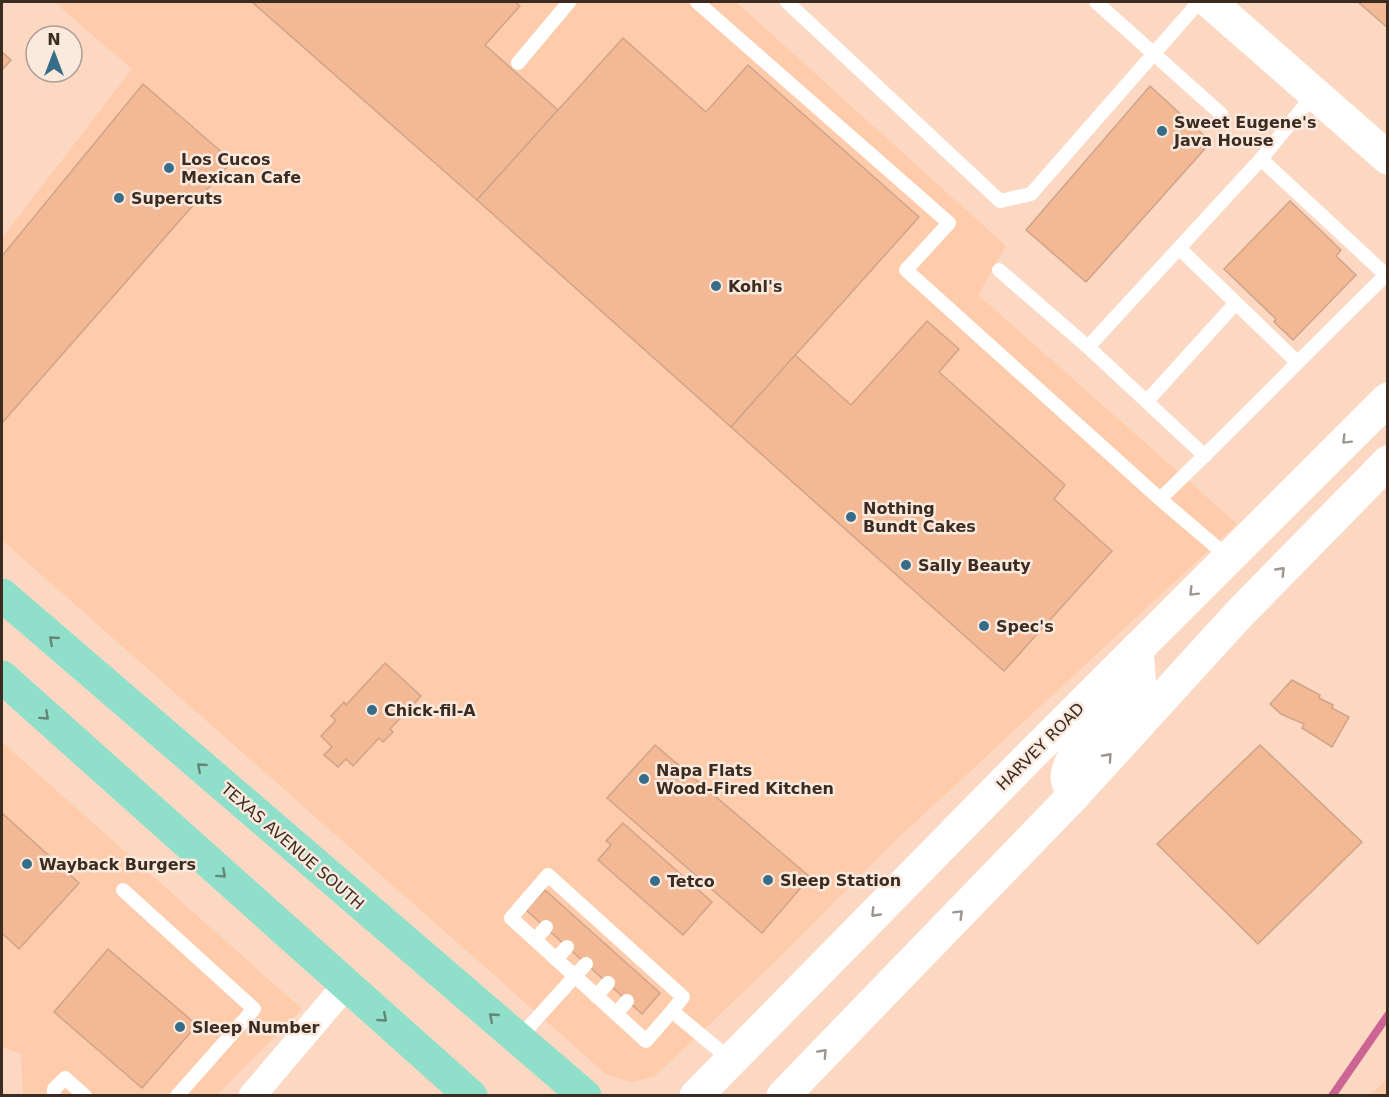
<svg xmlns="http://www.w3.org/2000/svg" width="1389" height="1097" viewBox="0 0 1389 1097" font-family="'DejaVu Sans',sans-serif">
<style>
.built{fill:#fecbab}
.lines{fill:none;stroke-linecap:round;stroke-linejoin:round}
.stream{stroke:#cc6594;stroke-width:8}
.building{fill:#f3b894;stroke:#cfa48a;stroke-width:1.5}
.service{stroke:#fff;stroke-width:14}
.minor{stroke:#fff;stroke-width:27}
.tertiary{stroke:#fff;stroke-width:33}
.secondary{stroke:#fff;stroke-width:33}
.primary{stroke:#90dfcb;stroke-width:33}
.oneway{stroke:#9e9590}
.oneway2{stroke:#668576}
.poi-dot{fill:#386d89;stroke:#fbe9de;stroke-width:2}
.labels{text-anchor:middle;stroke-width:5;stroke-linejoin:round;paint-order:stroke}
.poi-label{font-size:16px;font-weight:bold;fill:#3c2b20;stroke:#fbe9de;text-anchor:start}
.street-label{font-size:16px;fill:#3c2b20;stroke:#fbe9de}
</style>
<rect width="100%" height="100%" fill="#fcd8c2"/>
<g class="built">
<path d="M54,2H736L1006,246L978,295L1237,524L896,840L777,960L654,1077L631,1082L607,1075L2,540V238L132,69Z"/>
<path d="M2,742L302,1009L217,1095H23L21,1054L2,1047Z"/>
<path d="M1387,1079V1095H1370Z"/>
</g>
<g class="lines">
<path class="stream" d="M1332,1096L1388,1015"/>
</g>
<g class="building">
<path d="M252,2H515L520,6L485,45L558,110L477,200Z"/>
<path d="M1358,2H1388V28Z"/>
<path d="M623,38L706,112L748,65L919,217L731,427L477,200Z"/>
<path d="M2,52L11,60L2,70Z"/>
<path d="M143,84L232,161L2,423V256Z"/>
<path d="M1150,86L1211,142L1086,282L1026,230Z"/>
<path d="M1290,201L1341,250L1336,256L1356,275L1293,340L1274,322L1276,319L1224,269Z"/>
<path d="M927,321L959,349L939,372L1065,485L1054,499L1112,551L1004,671L731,427L795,355L851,405Z"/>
<path d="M385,663L421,696L390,729L393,732L383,742L379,738L353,766L346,759L338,767L324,755L332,747L321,736L336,720L331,716L344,702L346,705Z"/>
<path d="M1292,680L1320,695L1319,698L1333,705L1332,708L1349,717L1332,747L1302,728L1304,724L1281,714L1270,704Z"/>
<path d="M655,745L810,877L762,933L607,798Z"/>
<path d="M1260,745L1362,842L1258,944L1157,844Z"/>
<path d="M2,813L79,883L19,949L2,933Z"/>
<path d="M623,823L712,902L683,935L598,860L611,845L606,841Z"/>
<path d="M545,890L660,993L642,1014L526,910Z"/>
<path d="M108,949L197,1025L142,1088L54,1012Z"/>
</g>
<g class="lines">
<g class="service">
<path d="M697,2L949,223L906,270L1160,499"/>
<path d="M787,2L1000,201L1031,194L1199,2"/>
<path d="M1096,2L1221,114"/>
<path d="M518,63L569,2"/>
<path d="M1261,159L1315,93"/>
<path d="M1180,249L1297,362"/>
<path d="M999,270L1088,347"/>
<path d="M1147,401L1235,304"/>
<path d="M1205,456L1088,347L1261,159L1386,275C1310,349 1236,426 1160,499L1228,557"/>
<path d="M123,890L254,1009L177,1096"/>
<path d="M535,940L546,927"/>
<path d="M556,959L567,947"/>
<path d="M596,996L608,983"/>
<path d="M672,1011L646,1041L511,918L548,875L683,997L672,1011L731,1060"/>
<path d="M616,1014L627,1001"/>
<path d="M518,1039L586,964"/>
<path d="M54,1096V1089L65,1078L85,1096"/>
</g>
<path class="minor" d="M252,1096L346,985"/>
<path class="tertiary" d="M1210,2L1388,158"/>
<g class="secondary">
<path d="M1074,795C1071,789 1067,783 1067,778C1067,749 1120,708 1140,688L1137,649"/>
<path d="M696,1096L1030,756L1388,399"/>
<path d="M783,1096L1074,795L1240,613L1388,462"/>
</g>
<g class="primary">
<path d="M2,595L585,1096"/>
<path d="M2,677L471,1096"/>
</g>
</g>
<defs><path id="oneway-chevron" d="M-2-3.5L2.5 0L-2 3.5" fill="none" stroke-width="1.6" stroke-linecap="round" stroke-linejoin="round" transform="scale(1.5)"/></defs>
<g class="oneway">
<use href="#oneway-chevron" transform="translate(1346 440) rotate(135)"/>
<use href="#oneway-chevron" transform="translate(1281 571) rotate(-46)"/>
<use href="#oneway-chevron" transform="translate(1193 592) rotate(135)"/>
<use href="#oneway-chevron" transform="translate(1108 757) rotate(-48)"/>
<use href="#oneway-chevron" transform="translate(875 913) rotate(134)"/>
<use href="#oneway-chevron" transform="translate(959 914) rotate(-45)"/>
<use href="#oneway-chevron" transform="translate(823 1053) rotate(-47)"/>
</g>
<g class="oneway2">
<use href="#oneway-chevron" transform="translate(53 640) rotate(-139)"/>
<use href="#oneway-chevron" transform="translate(45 716) rotate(42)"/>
<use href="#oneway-chevron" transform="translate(201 767) rotate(-139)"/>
<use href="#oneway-chevron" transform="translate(222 874) rotate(42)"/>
<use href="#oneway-chevron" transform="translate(493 1017) rotate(-139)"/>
<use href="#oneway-chevron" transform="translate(383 1018) rotate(41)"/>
</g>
<g class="poi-dot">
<circle cx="1162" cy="131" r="6"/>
<circle cx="169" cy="168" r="6"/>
<circle cx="119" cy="198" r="6"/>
<circle cx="716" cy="286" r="6"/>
<circle cx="851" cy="517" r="6"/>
<circle cx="906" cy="565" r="6"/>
<circle cx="984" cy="626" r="6"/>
<circle cx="372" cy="710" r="6"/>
<circle cx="644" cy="779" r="6"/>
<circle cx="27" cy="864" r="6"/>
<circle cx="768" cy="880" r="6"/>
<circle cx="655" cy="881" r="6"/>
<circle cx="180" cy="1027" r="6"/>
</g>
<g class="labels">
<g class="poi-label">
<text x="1174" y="128">Sweet Eugene's<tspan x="1174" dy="18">Java House</tspan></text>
<text x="181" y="165">Los Cucos<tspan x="181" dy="18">Mexican Cafe</tspan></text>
<text x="131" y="204">Supercuts</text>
<text x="728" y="292">Kohl's</text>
<text x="863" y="514">Nothing<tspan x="863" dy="18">Bundt Cakes</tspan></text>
<text x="918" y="571">Sally Beauty</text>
<text x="996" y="632">Spec's</text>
<text x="384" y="716">Chick-fil-A</text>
<text x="656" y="776">Napa Flats<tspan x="656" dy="18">Wood-Fired Kitchen</tspan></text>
<text x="39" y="870">Wayback Burgers</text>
<text x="780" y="886">Sleep Station</text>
<text x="667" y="887">Tetco</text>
<text x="192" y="1033">Sleep Number</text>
</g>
<g class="street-label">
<text transform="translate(1040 746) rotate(-45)" y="6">HARVEY ROAD</text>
<text transform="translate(293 846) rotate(41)" y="6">TEXAS AVENUE SOUTH</text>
</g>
</g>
<rect width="1389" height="1097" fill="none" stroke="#3c2b20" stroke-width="6"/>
<g transform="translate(54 54)"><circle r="28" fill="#fbe9de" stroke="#af9d92" stroke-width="1.5"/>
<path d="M0-4.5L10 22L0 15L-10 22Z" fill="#386d89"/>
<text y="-9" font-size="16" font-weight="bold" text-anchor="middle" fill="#3c2b20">N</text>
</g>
</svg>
